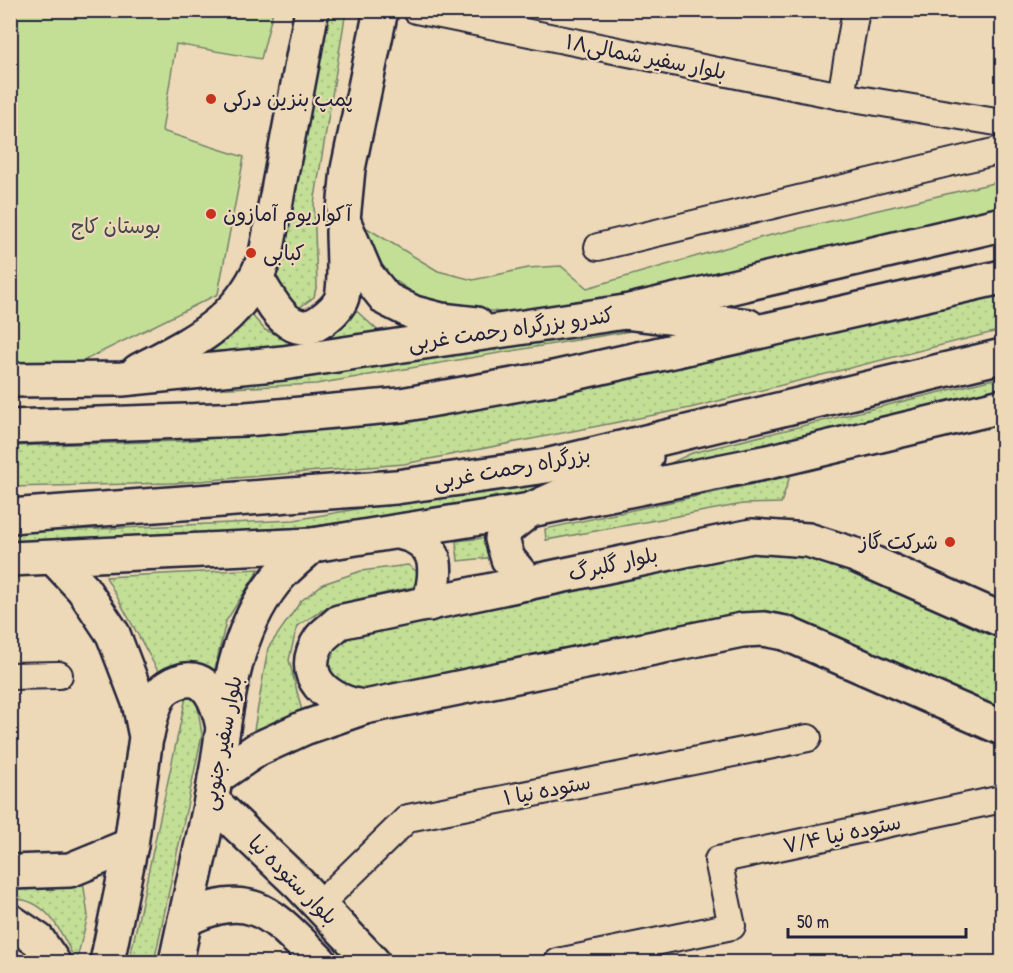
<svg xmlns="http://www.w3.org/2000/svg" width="1013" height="973" viewBox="0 0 1013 973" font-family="'Patrick Hand','Playpen Sans Arabic',sans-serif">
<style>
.grass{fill:url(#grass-dots);stroke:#728068;stroke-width:1.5}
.park{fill:#c3df96;stroke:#728068;stroke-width:1.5}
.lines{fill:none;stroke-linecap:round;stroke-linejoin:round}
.minor-casing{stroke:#22223b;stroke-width:30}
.tertiary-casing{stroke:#22223b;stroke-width:38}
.secondary-casing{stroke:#22223b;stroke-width:38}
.trunk-casing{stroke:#22223b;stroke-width:38}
.minor{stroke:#edd9b7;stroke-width:26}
.tertiary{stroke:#edd9b7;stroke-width:33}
.secondary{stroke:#edd9b7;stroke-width:33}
.trunk{stroke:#edd9b7;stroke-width:33}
.poi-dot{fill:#c8321e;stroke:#edd9b7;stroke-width:2}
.labels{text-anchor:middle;stroke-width:4.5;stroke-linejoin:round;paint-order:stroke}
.street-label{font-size:21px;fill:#22223b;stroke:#edd9b7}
.poi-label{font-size:21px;fill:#22223b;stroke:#edd9b7;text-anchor:start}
.park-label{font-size:21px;fill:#42484d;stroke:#edd9b7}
</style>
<defs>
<pattern id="grass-dots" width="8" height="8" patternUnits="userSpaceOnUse" patternTransform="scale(1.5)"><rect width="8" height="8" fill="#c3df96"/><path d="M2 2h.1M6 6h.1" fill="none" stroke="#a7bf82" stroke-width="1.8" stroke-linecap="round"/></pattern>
</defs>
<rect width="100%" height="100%" fill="#edd9b7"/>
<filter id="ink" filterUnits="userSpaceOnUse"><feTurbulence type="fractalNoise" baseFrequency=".0167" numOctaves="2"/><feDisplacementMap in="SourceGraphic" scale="12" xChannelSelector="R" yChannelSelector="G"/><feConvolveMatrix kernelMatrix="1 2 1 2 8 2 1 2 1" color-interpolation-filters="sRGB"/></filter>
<g filter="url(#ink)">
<g class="grass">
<path d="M323,11H346L314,204L317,284L314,297L299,308L285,307L274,292L276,264L287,242L289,211Z"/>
<path d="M1002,289V330L690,408L404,464L174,483L11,487L10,446L183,441L305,430Z"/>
<path d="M349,304L389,341L199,358L250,313L265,330L287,338Z"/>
<path d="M623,323L636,330L316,384L11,398L10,389Z"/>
<path d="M1002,377V389L652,472L692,453Z"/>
<path d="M588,469L520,497L308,527L11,543V533L294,520Z"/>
<path d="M790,476L781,503L743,504L546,540L545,529Z"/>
<path d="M494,537L496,557L458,561L456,541Z"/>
<path d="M720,552H804L904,592L1002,637V713L821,631L366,696L335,684C325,664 328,652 340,634Z"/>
<path d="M408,565L420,574L413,587L331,605L297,626L289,660L303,715L254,730L268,648L301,601L323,584L361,571Z"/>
<path d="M259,569L226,621L213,677L164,682L106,577Z"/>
<path d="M196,696L202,735L154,962H129L186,697Z"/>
<path d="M83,881L88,916L76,962C62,934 48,897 11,899V891Z"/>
</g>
<g class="park">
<path d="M11,11H273L261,59L176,44L162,131L244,157L218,294L77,364L11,363Z"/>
<path d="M1002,181V215L929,234L529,315L465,308L424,300L386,274L365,227L438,271L473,280L528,268L561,266L587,288L763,237Z"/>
</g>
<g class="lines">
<g class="minor-casing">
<g id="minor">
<path d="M416,10L841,96L1002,123"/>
<path d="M841,96L856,10"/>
<path d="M598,247L1002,150"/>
<path d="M10,676L59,675"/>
<path d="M319,905L408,818L808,738"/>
<path d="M558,962L732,926L718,860L1002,799"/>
</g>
</g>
<g class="tertiary-casing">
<g id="tertiary">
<path d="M365,707C329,703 294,676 321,638C326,632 334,627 339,622L752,536L808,540L855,555L1002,620"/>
<path d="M215,778L258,749L304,728L365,707L742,630L764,629L785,633L1002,728"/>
<path d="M211,800L299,884L373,962"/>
<path d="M10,872L70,870L131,845"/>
<path d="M185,920C253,885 274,917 320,962"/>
<path d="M10,921L38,940L53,962"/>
</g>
</g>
<g class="secondary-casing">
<g id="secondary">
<path d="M381,10L348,169L343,220L366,274L386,299L414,313L441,320L476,324"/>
<path d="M257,279C270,300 290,343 321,321C329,315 339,307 342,297C346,280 343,249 343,231"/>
<path d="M138,371C197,340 242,320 266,254L312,10"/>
<path d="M10,380L122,379L283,363L625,312L1002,224"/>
<path d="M398,532C440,540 439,569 429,604"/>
<path d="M10,559L313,545L530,510L768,462L1002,406"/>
<path d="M55,559L83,589L113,634L139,702L146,737L131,845L107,962"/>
<path d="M528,583L508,559L502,539L507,528L530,510"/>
<path d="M147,735C150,721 152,707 160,695C163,689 172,684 178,682C208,671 218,703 223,727"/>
<path d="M176,962C187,909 200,855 211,801C227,725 226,634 282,573C292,563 303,554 313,545"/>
</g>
</g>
<g class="trunk-casing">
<g id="trunk">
<path d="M625,312L748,326"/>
<path d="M10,427L246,419L401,405L553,378L1002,277"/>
<path d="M530,510L646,457"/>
<path d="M10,516L396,487L546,466L1002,356"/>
</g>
</g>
<use href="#minor" class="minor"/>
<use href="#tertiary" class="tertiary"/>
<use href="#secondary" class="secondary"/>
<use href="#trunk" class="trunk"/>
</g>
</g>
<g class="poi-dot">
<circle cx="211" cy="99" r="6"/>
<circle cx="211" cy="214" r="6"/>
<circle cx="251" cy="253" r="6"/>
<circle cx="950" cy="542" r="6"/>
</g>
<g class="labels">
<g class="street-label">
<text transform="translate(646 57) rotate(11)" y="7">بلوار سفیر شمالی۱۸</text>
<text transform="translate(511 329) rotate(-8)" y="7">کندرو بزرگراه رحمت غربی</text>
<text transform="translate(512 468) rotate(-10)" y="7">بزرگراه رحمت غربی</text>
<text transform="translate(613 564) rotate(-13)" y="7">بلوار گلبرگ</text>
<text transform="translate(222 743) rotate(-79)" y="7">بلوار سفیر جنوبی</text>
<text transform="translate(547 790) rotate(-11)" y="7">ستوده نیا ۱</text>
<text transform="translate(842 834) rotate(-12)" y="7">ستوده نیا ۷/۴</text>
<text transform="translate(293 880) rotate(45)" y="7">بلوار ستوده نیا</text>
</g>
<g class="poi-label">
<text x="223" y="106">پمپ بنزین درکی</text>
<text x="223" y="221">آکواریوم آمازون</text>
<text x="263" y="260">کبابی</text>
<text x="938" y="549" text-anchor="end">شرکت گاز</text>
</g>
<g class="park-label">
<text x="116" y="233">بوستان کاج</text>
</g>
</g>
<rect width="1013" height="973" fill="none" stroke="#edd9b7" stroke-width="36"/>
<rect x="18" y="18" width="977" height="937" fill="none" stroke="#22223b" stroke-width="2" filter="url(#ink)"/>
<path d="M788 928v9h178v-9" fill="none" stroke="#22223b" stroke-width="3"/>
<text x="797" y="928" font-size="18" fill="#22223b" stroke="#edd9b7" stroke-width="4.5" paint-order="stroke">50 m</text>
</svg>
